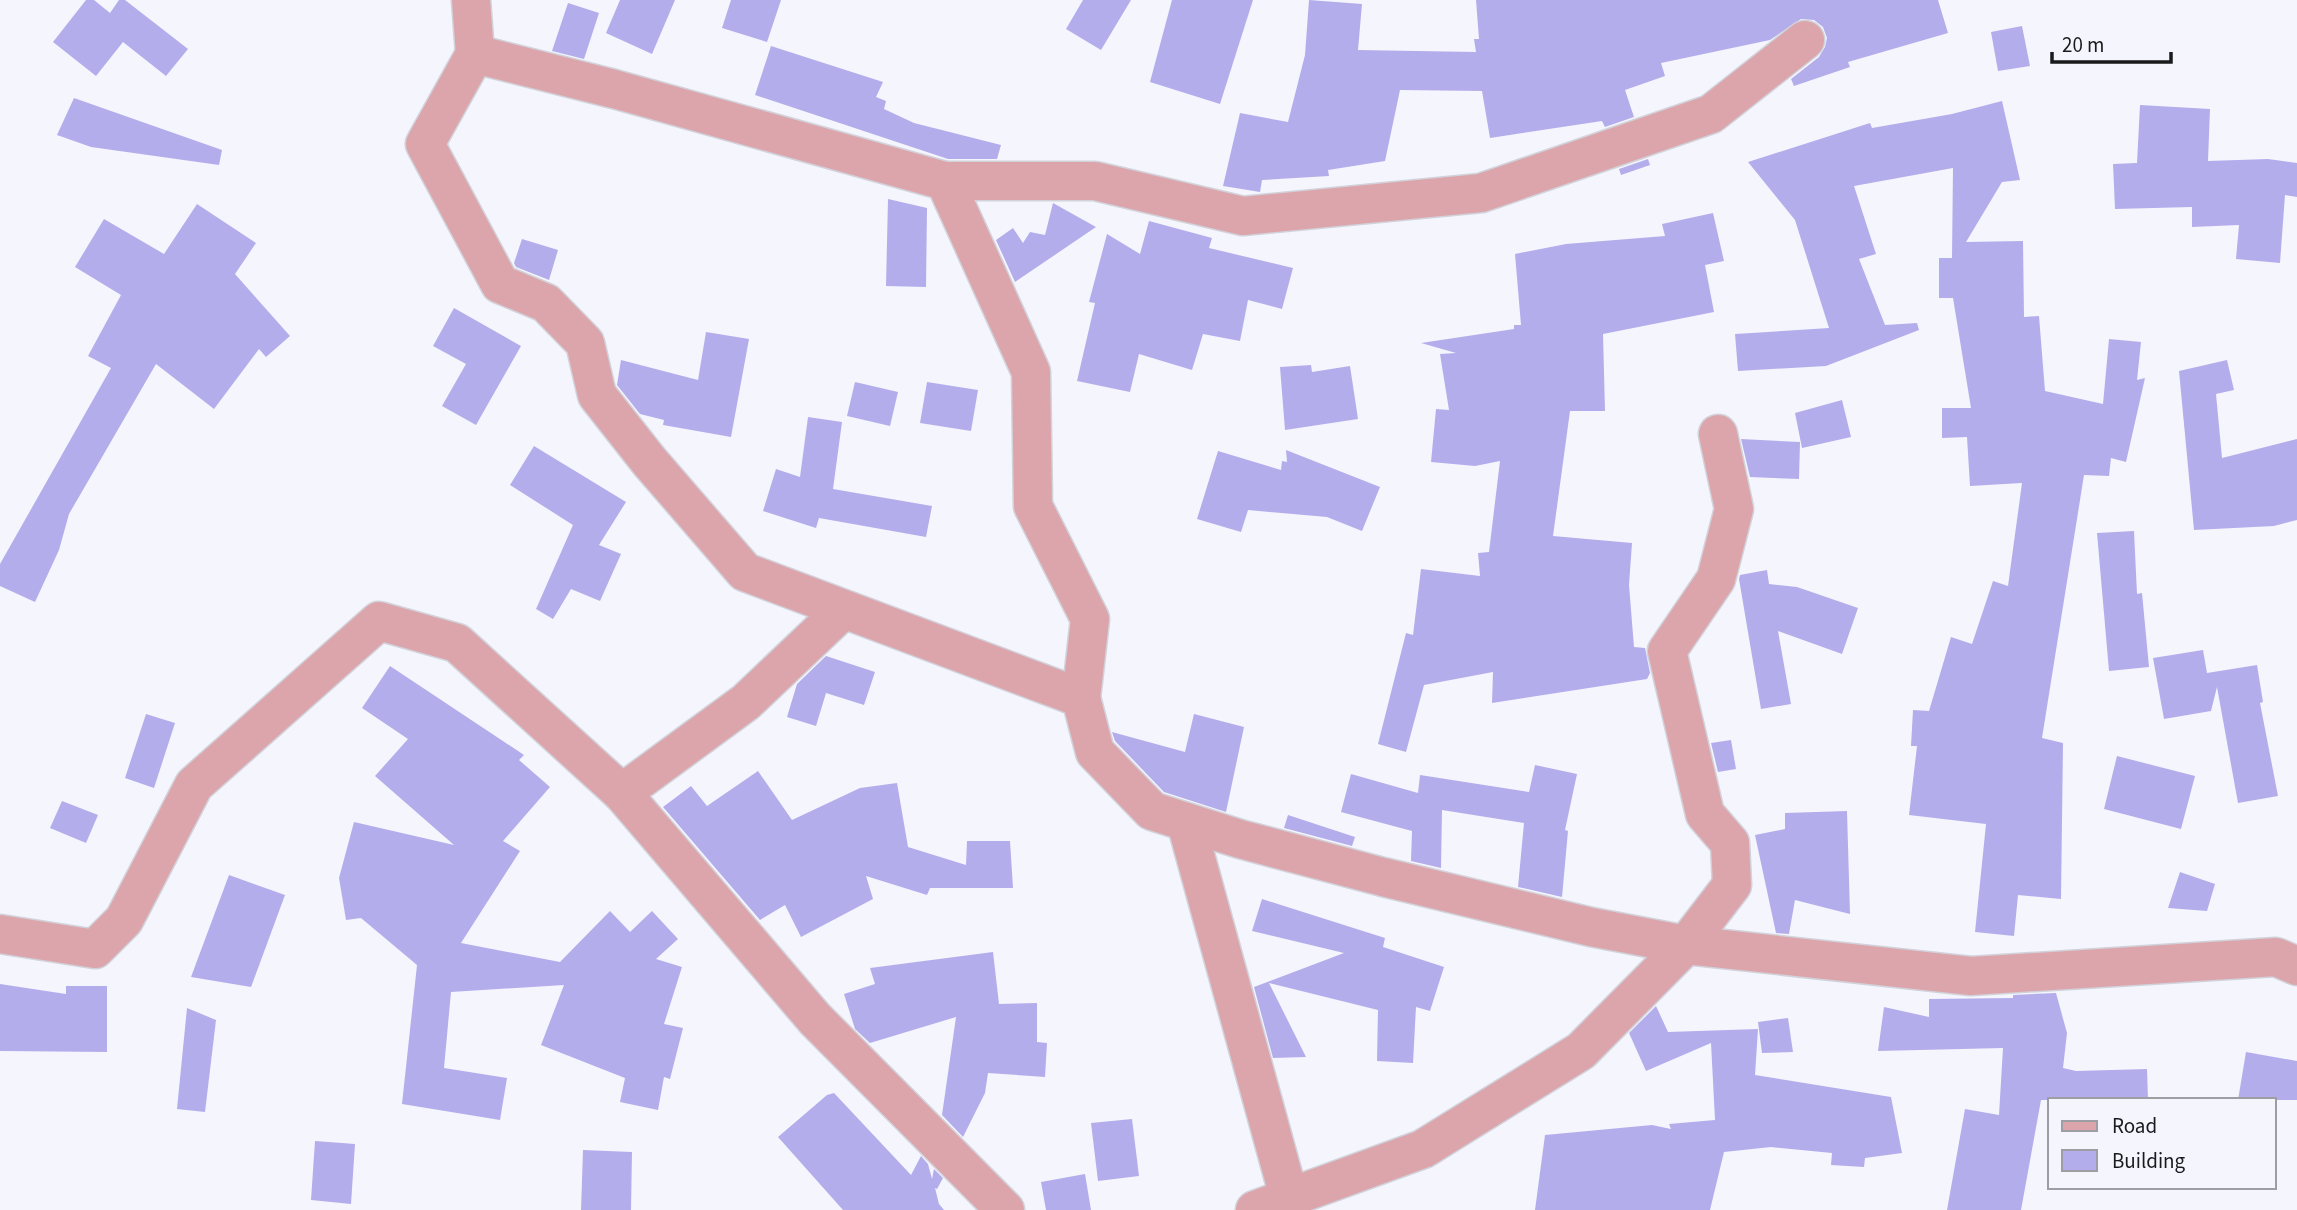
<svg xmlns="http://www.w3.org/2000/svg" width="2297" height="1210" viewBox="0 0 2297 1210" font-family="'Source Sans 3',sans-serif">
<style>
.building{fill:#b4adeb}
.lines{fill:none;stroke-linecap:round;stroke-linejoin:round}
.street-casing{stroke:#d2d2da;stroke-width:41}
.street{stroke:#dca5ac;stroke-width:38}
</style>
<rect width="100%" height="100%" fill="#f5f5fe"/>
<g class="building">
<path d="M86,0H94L110,13L119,0H125L188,49L166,76L123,42L96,76L53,42Z"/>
<path d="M620,0H675L652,54L606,33Z"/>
<path d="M731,0H781L767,42L722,28Z"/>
<path d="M1083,0H1131L1101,50L1066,29Z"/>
<path d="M1172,0H1253L1220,104L1150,82Z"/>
<path d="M1309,0L1362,4L1358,50L1476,52L1474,39H1479L1476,0H1938L1948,33L1848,62L1850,67L1794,86L1791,79L1819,57L1825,47L1827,38L1823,27L1814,20L1801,19L1770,40L1661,63L1665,76L1625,90L1634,117L1605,127L1602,121L1490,138L1482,91L1400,90L1385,161L1328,170L1329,176L1262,180L1260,192L1223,186L1240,113L1288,122L1305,55Z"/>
<path d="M568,3L599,13L584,59L552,51Z"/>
<path d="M2022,26L2030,66L1998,71L1991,32Z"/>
<path d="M771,46L883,82L876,97L886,101L884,109L914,123L1001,145L997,159H948L755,95Z"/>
<path d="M74,98L222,150L219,165L91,147L57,135Z"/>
<path d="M2002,101L2020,180L2002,182L1966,242L2023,241L2024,317L2039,316L2045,391L2103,404L2109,339L2141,342L2137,380L2145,378L2126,462L2111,458L2109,476L2084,475L2042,738L2063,743L2061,899L2018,895L2014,936L1975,932L1986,824L1909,815L1917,746H1911L1913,710L1929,711L1951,637L1972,644L1993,581L2008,586L2022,483L1970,486L1967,437L1942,438V408H1971L1953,298H1939V258H1952L1953,168L1854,186L1876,254L1859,259L1885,325L1917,323L1919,330L1826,366L1738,371L1735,334L1829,328L1795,220L1748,162L1870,123L1872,128L1952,114Z"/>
<path d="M2140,105L2210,109L2208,161L2268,159L2297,163V197L2285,195L2280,263L2236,259L2239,225L2192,227V207L2115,209L2113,164L2137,163Z"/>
<path d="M1648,159L1650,165L1621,175L1619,169Z"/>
<path d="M888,199L927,208L926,287L886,286Z"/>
<path d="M1053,203L1096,227L1015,282L996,240L1013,228L1023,243L1030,232L1045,235Z"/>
<path d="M197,204L256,243L235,274L290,336L266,357L259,349L214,409L156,364L69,514L59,550L35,602L0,586V564L111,368L88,356L121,295L75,267L104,219L164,254Z"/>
<path d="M1713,213L1724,261L1705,265L1714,312L1603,334L1605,411H1570L1553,536L1632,543L1629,585L1634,647L1645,648L1650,673L1647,679L1492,703L1493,672L1424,685L1406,752L1378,744L1406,633L1413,635L1421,569L1480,576L1478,553L1489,552L1500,461L1475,466L1431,462L1436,409L1449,410L1440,354L1456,353L1421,343L1514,329V325H1521L1515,254L1566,244L1665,236L1662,224Z"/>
<path d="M1149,221L1212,238L1209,248L1293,268L1282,309L1248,300L1240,341L1203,334L1192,370L1139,354L1130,392L1077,381L1095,303L1089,302L1107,234L1140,254Z"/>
<path d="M522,239L558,250L549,280L516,267L514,263Z"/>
<path d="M454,308L521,346L476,425L442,406L466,364L433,346Z"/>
<path d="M706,332L749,339L731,437L663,425L664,420L640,414L617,385L621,360L698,380Z"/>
<path d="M2227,360L2234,390L2216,394L2222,458L2297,439V520L2274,526L2194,530L2179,371Z"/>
<path d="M1311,365L1312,372L1350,366L1358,419L1285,430L1280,367Z"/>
<path d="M855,382L898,392L890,426L847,416Z"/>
<path d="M927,382L978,390L971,431L920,423Z"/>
<path d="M1842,400L1851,437L1802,448L1795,413Z"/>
<path d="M808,417L842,422L833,489L932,506L926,537L819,518L816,528L763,511L776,469L800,477Z"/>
<path d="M1741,439L1800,442L1799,479L1750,477Z"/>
<path d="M534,446L626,502L599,545L621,554L600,601L571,589L553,619L536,609L573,525L510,485Z"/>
<path d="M1286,450L1380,487L1362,531L1327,517L1248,510L1241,532L1197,519L1218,451L1281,470L1282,461L1287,462Z"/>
<path d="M2134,531L2137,594L2142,593L2149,667L2109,671L2097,533Z"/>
<path d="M1767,570L1769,584L1797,587L1858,608L1842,654L1778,631L1791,704L1761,709L1739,579L1740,575Z"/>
<path d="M2203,650L2207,673L2257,665L2263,702L2260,703L2278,796L2238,803L2217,687L2211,711L2164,719L2153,658Z"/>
<path d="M826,656L875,672L864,705L826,693L816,726L787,717L797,684Z"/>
<path d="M390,666L524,755L519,760L550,787L503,841L520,851L461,943L560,962L610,911L630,932L652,911L678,939L656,959L682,967L664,1024L683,1028L670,1079L664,1077L658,1110L620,1102L625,1078L541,1045L564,985L451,992L444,1068L507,1078L500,1120L402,1104L417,965L361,918L346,920L339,878L354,822L454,845L375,776L408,739L362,708Z"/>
<path d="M146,714L175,723L154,788L125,778Z"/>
<path d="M1194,714L1244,727L1226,812L1164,792L1115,741L1112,732L1185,752Z"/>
<path d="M1731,740L1736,769L1718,772L1711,743Z"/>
<path d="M2117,756L2195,776L2181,829L2104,809Z"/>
<path d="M1535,765L1577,774L1565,830L1568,831L1562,897L1518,887L1524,823L1442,810L1441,868L1411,861L1412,831L1341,812L1351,774L1418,793L1420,775L1529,792Z"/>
<path d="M758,771L792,820L860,788L897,783L908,847L966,865L967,841H1010L1013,888H930L927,895L866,876L873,899L801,937L785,905L760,920L663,807L691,786L707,806Z"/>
<path d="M62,801L98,815L86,843L50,828Z"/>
<path d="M1847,811L1850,914L1795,900L1789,934L1776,933L1755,835L1785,829V813Z"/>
<path d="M1288,815L1355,837L1352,846L1284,828Z"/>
<path d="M2180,872L2215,884L2207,911L2168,908Z"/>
<path d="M229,875L285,895L251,987L191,977Z"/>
<path d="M1262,899L1385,938L1383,947L1444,967L1430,1011L1416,1007L1413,1063L1377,1061L1378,1010L1269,983L1306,1057L1273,1058L1254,987L1344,953L1252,931Z"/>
<path d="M993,952L999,1004L1037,1003V1042L1047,1043L1045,1077L988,1073L985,1093L963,1137L942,1115L956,1017L870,1043L855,1029L844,994L875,984L870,968Z"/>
<path d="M0,984L66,994V986H107V1052L0,1051Z"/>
<path d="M2056,993L2067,1033L2063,1068L2076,1071L2147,1069L2148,1100H2041L2021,1210H1947L1965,1109L1999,1115L2003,1048L1878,1051L1884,1007L1929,1017V999L2013,998V995Z"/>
<path d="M1656,1006L1668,1032L1758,1029L1755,1075L1891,1097L1902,1153L1865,1158L1864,1167L1831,1165L1832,1153L1771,1147L1724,1152L1710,1210H1535L1545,1135L1652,1125L1671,1129L1669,1124L1715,1120L1711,1043L1646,1071L1629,1033Z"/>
<path d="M187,1008L216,1020L205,1112L177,1109Z"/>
<path d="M1788,1018L1793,1052L1762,1053L1758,1022Z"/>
<path d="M2246,1052L2297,1061V1100H2238Z"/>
<path d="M834,1093L911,1175L921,1156L928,1164L932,1179L934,1169L943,1178L937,1189L935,1188L939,1204L944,1210H843L778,1137L827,1095Z"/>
<path d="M1132,1119L1139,1176L1098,1181L1091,1123Z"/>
<path d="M315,1141L355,1144L351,1204L311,1200Z"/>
<path d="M583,1150L632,1152L631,1210H581Z"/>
<path d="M1085,1174L1091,1210H1046L1041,1182Z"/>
</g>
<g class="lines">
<g class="street-casing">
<g id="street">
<path d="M471,0L475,54L614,89L945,181L1031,372L1033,506L1090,619L1081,698"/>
<path d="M475,54L425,144L500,284L546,303L585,343L597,395L649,461L745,572L1081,698L1095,752L1152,811L1240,839L1383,877L1591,927L1686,945L1732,885L1730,843L1705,814L1667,651L1716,579L1734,509L1718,434"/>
<path d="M945,181H1095L1243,216L1481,193L1711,114L1805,40"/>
<path d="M622,793L746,702L843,610"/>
<path d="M1186,822L1289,1197"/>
<path d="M0,934L95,949L124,920L194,785L379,621L457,643L622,793L815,1019L1005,1210"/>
<path d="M1255,1210L1423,1149L1581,1051L1686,945L1971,976L2276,957L2297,966"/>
</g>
</g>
<use href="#street" class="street"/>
</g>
<rect x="2048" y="1098" width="228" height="91" fill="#f5f5fe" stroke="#9d9da4" stroke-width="2"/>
<rect x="2062" y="1121" width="35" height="10" fill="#dca5ac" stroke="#9d9da4" stroke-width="2"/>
<text x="2112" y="1133" font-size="21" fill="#1a1a1d">Road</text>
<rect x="2062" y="1150" width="35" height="21" fill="#b4adeb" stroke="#9d9da4" stroke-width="2"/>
<text x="2112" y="1168" font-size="21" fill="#1a1a1d">Building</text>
<path d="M2052 52v10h119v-10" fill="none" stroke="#1a1a1d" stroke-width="3.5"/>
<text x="2062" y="52" font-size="21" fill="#1a1a1d" stroke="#f5f5fe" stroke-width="5" paint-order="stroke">20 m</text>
</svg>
